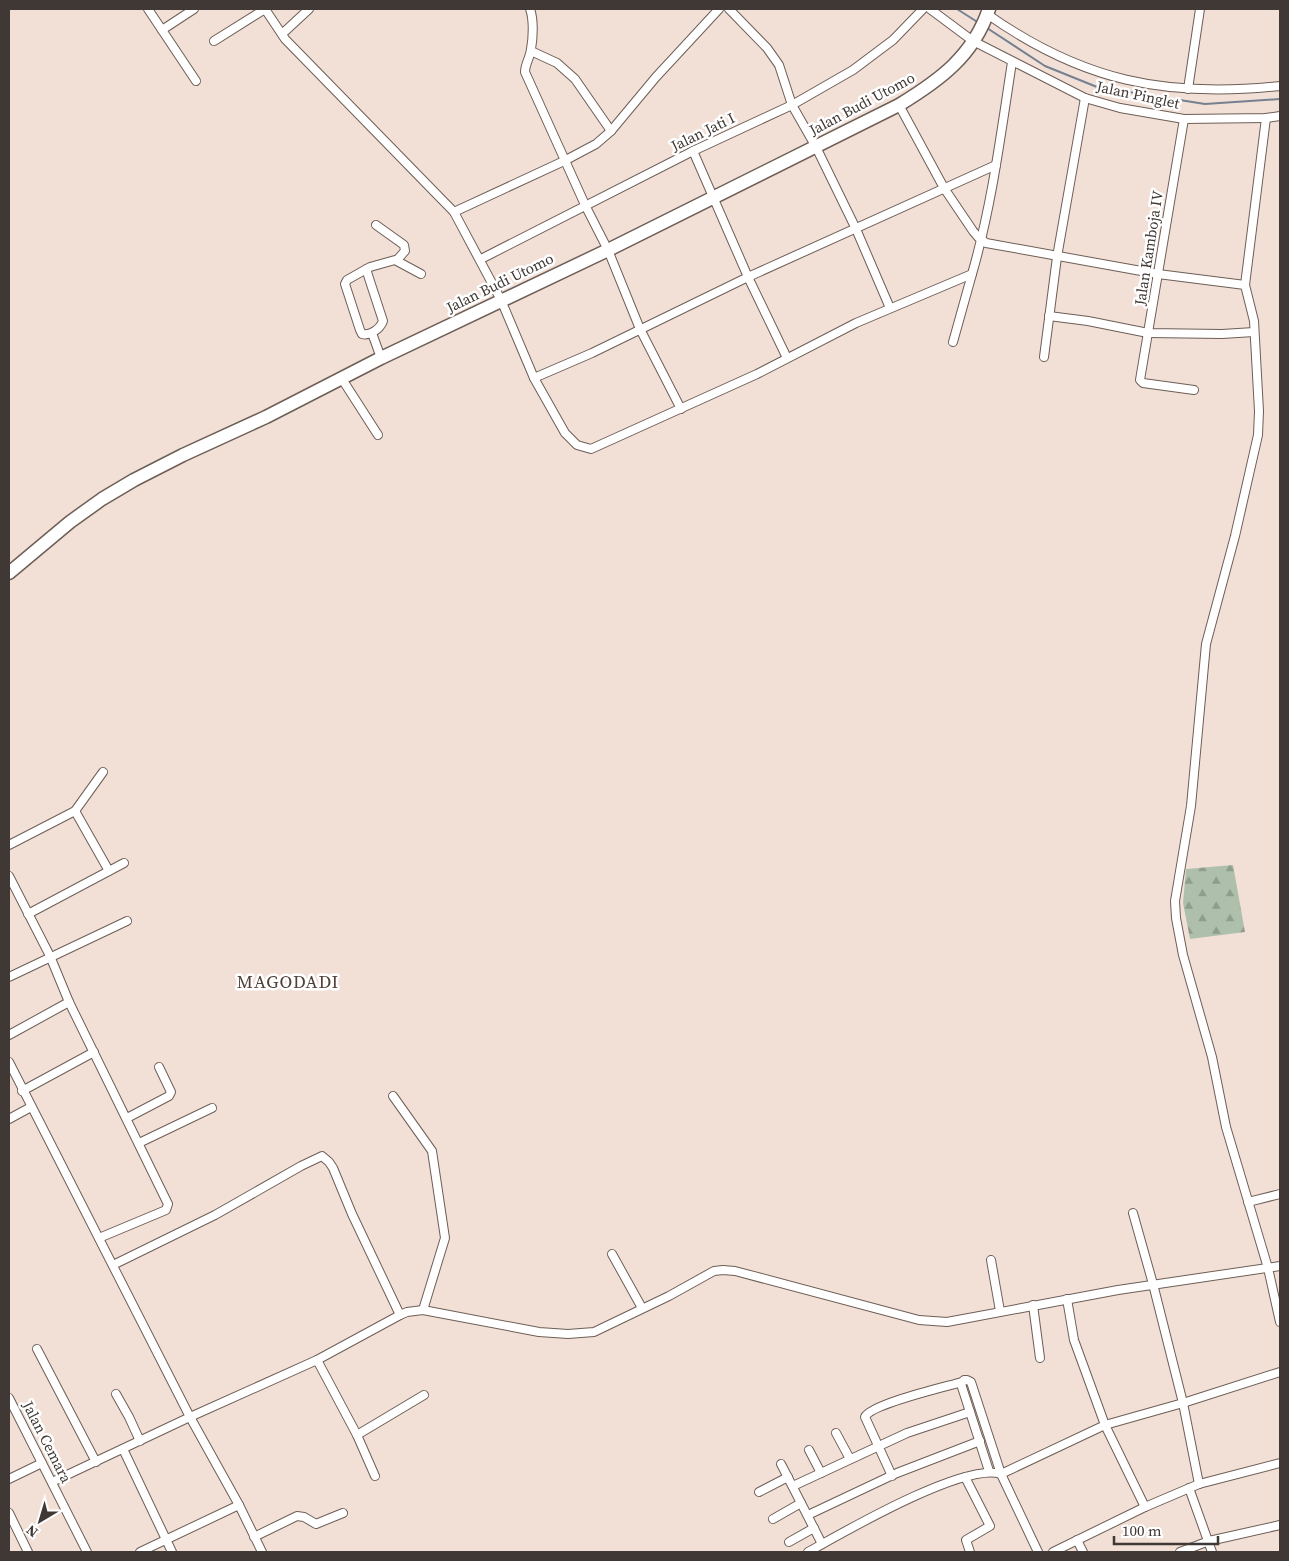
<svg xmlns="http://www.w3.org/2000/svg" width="1289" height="1561" viewBox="0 0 1289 1561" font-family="'Source Serif 4',serif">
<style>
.forest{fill:url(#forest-firs)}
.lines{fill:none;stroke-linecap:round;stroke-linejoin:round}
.stream{stroke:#758090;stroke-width:2}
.street-casing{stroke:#6d5e56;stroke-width:10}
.primary-casing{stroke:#6d5e56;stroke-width:15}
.street{stroke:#fff;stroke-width:8}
.primary{stroke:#fff;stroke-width:12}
.labels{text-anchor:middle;stroke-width:5;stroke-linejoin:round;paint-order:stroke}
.street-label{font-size:15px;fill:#3f3835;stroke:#fff}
.quarter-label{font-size:18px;letter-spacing:1px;fill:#4f4039;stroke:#fff}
</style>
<defs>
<pattern id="forest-firs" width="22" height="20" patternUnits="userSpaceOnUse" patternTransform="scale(1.25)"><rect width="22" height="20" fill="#aec0ac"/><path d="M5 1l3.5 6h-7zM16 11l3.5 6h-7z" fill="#8f9d8d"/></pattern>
</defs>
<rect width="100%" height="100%" fill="#f2e0d7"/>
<path class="forest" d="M1233,865L1245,932L1190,939L1183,903L1186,869Z"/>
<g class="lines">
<g class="stream">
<path d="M957,9L979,23"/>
<path d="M987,28L1045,66L1097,87L1205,104L1280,99"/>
</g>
<g class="street-casing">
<g id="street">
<path d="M148,9L196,81"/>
<path d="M265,9L285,39L454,212L501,300L534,378L565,433L577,445L591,449L757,374L856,323L972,274C992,205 1001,133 1012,62"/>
<path d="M530,9C534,20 533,38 531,49C530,58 525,64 525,72L586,207L608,250L640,329L681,409"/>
<path d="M729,9L767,48L779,65L792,105L816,147L856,229L890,308"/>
<path d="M930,9L973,41L1085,98L1120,108L1184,119L1266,118L1280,116"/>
<path d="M987,14C1082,81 1165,98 1280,86"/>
<path d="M162,30L194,9"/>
<path d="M282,34L309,9"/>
<path d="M214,41L265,9"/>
<path d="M531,51L557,63L575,79L611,131"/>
<path d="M1188,89L1200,9"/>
<path d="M899,105L944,188L973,231L978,237L986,243L1158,274L1245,285L1254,321L1259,411L1258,435L1235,536L1206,644L1191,806L1175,901L1176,918L1183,955L1212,1057L1226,1127L1268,1268L1280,1322"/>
<path d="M1184,119L1140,380L1143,383L1194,390"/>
<path d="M693,151L748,277L787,358"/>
<path d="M454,212L564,161L596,144L611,131L656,77L719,9"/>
<path d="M376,225L404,245L405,251L397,260"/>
<path d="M481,259L693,151L792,105L853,70L893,40L923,9"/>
<path d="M366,269L383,321C380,329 370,336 362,334L360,330L345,284L347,280L370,267L395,260L421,274"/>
<path d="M1245,285L1266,118"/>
<path d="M1049,316L1088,321L1148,333L1222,334L1254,332"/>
<path d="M372,333L381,358"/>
<path d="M953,342L972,274"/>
<path d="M1044,357L1057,257L1085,98"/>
<path d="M534,378L592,353L748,277L996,165"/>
<path d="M342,379L378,435"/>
<path d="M75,811L109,871"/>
<path d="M9,845L75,811L103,772"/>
<path d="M9,876L50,956L69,1002L168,1204L166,1210L99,1238"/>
<path d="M28,914L124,863"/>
<path d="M9,977L127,921"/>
<path d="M9,1035L69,1002"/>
<path d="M9,1062L190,1417L239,1505L262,1552"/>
<path d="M22,1091L94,1052"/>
<path d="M393,1096L432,1151L445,1238L423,1310"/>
<path d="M127,1118L169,1096L171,1092L159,1067"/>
<path d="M9,1119L31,1107"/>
<path d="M139,1143L212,1108"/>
<path d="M1248,1202L1280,1194"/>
<path d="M1133,1213L1153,1284L1183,1403L1199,1484"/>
<path d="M612,1254L642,1308"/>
<path d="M991,1260L1000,1311"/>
<path d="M113,1265L215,1215L301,1166L322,1156L329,1162L333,1168L352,1214L400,1315"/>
<path d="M1067,1299L1074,1340L1105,1425L1145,1507"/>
<path d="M1033,1305L1040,1358"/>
<path d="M37,1349L96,1462"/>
<path d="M317,1360L357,1435L375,1476"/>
<path d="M116,1394L129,1417L140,1441"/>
<path d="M9,1398L87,1552"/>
<path d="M836,1433L850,1459"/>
<path d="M357,1435L424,1395"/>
<path d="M123,1449L172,1552"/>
<path d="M809,1450L821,1473"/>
<path d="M781,1464L822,1544"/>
<path d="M989,1471L961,1384L964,1380H967L971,1382L1001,1474"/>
<path d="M892,1476L865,1417C871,1404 945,1387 962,1382"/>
<path d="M965,1477L990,1526L966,1540L970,1552"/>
<path d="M9,1479L42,1463"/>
<path d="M52,1482L190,1417L317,1360L400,1315L407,1312L423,1310L539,1332L568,1334L594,1332L669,1296L714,1271L723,1270L735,1271L919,1320L947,1322L1118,1290L1280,1266"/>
<path d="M793,1486L907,1433L970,1412"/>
<path d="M1189,1488L1212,1552"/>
<path d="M759,1492L788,1477"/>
<path d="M9,1513L28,1552"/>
<path d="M808,1515L897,1473L980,1441"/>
<path d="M773,1519L801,1503"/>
<path d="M254,1537L297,1516L304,1517L316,1524L343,1513"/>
<path d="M1077,1540L1083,1552"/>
<path d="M789,1542L814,1528"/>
<path d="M140,1552L239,1505"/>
<path d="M808,1552C844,1532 964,1462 1001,1474"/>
<path d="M1038,1552L1001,1474L1105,1425L1183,1403L1280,1372"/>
<path d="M1053,1552L1145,1507L1199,1484L1280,1463"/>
<path d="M1180,1552L1209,1541L1280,1525"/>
</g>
</g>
<g class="primary-casing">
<path id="primary" d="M9,573L70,522L102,499L134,480L183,455L266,417L381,358L608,250L899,105C940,80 973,56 989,9"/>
</g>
<use href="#street" class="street"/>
<use href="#primary" class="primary"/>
</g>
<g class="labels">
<g class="street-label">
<text transform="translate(1138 95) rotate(12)" y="5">Jalan Pinglet</text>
<text transform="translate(862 104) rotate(-28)" y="5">Jalan Budi Utomo</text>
<text transform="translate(703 132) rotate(-26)" y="5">Jalan Jati I</text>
<text transform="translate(1149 248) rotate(-81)" y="5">Jalan Kamboja IV</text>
<text transform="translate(500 283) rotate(-26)" y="5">Jalan Budi Utomo</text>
<text transform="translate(47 1442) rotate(63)" y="5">Jalan Cemara</text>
</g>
<g class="quarter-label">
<text x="288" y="988">MAGODADI</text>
</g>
</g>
<rect width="1289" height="1561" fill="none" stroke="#3f3835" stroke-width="20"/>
<g transform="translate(40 1521) rotate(218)" stroke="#ffffff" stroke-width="4" paint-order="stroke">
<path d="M0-4L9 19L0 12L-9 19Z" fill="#3f3835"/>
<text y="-8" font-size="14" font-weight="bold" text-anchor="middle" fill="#3f3835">N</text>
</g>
<path d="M1114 1536v8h104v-8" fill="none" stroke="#3f3835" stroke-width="2.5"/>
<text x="1122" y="1536" font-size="15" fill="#3f3835" stroke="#ffffff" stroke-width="4" paint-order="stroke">100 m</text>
</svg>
